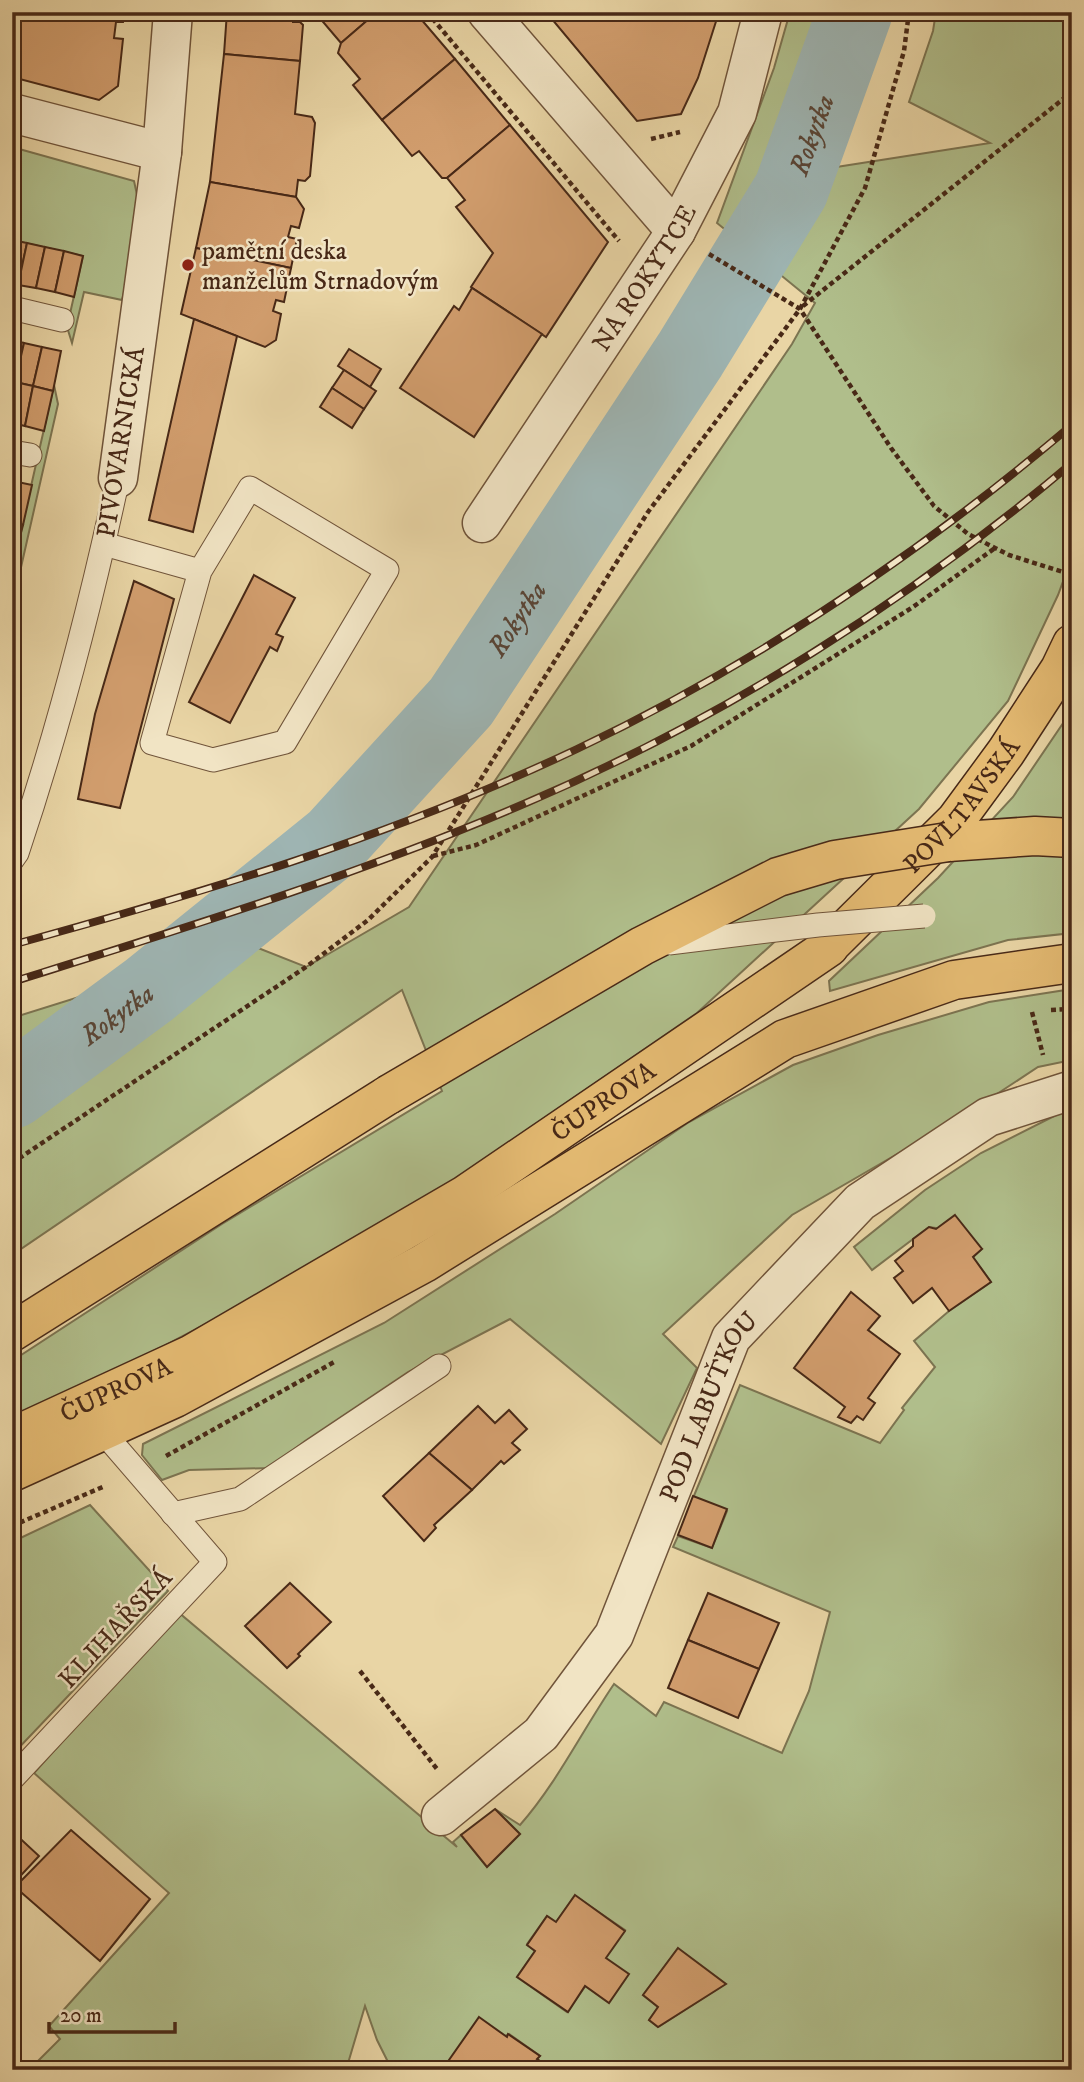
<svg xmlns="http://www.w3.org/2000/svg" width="1084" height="2082" viewBox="0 0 1084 2082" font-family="'IM FELL DW Pica',serif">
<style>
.green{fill:#b0be8b;stroke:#7c7451;stroke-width:2;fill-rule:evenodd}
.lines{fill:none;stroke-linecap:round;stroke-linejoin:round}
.river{stroke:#9eb5b3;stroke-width:75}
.building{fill:#d19d6d;stroke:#482917;stroke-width:2}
.service-casing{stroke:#70543a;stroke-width:25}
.minor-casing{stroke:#70543a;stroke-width:41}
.primary-casing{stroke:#482917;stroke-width:41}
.path{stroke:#482917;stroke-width:4.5;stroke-dasharray:5 3.5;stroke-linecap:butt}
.service{stroke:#f1e4c4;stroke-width:23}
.minor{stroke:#f1e4c4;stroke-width:38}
.primary{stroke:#e4ba72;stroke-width:38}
.rail-casing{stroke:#482917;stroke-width:8}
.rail{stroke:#f1e4c4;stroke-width:5;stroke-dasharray:16;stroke-linecap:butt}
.service-bridge-casing{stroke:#70543a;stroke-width:25;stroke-linecap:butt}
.primary-bridge-casing{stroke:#482917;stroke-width:41;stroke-linecap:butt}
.service-bridge{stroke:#f1e4c4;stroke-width:23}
.primary-bridge{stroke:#e4ba72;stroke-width:38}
.poi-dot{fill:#8f2418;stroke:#f1e4c4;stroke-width:2.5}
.labels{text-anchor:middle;stroke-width:5;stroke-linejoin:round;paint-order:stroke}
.poi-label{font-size:26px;fill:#482917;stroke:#f1e4c4;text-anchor:start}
.street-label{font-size:26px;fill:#482917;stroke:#f1e4c4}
.water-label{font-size:28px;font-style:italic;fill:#594536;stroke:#f1e4c4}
</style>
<rect width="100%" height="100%" fill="#e9d5a5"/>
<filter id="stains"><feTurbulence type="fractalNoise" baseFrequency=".00286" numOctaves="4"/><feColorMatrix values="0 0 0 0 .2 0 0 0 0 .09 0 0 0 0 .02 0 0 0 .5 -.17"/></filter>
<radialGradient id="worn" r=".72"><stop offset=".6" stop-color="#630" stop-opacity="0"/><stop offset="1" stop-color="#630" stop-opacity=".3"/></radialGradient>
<g class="green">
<path d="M790,12H871L830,168L990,143L909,102L933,31L936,12H1072V557L1058,595L1008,701L919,809L697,1013L427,1199L307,1271L164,1346L12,1419V1361L222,1224L442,1091L402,990L12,1255V1018L248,944L306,967L409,907L792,344L815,303L717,223L774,68Z"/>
<path d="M12,147L134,181L139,204L133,259L122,300L84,292L72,343L67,327L83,256L12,240Z"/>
<path d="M54,385L58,404L12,607V570Z"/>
<path d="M1072,710V933L1008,940L830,991L829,981L938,878L1013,797Z"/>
<path d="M1072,989V1060L1038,1067L968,1113L792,1215L663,1334L697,1368L661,1444L510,1319L408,1372L305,1441L270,1468L189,1470L162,1480L142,1455L143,1444L384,1323L555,1214L689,1122L793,1065L878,1035L989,1002Z"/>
<path d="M1072,1107V2070H553L537,2059L540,2056L509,2034L442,2070H392L377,2040L365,2006L346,2070H41L37,2062L60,2039L49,2026L169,1893L34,1773L178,1612L457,1847L453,1842L461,1835L487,1867L520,1834L495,1809L520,1825C557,1783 582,1731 614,1684L656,1716L664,1702L782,1753L809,1691L830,1612L673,1547L678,1536L712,1548L727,1511L693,1498L740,1385L880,1443L904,1410L902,1408L935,1367L914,1341L949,1311L991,1282L973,1257L982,1249L936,1228L929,1227L872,1270L854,1247L925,1190L981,1153ZM575,1896L625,1930L567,2012L517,1977L535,1951L527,1944L547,1916L556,1922ZM678,1949L725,1984L658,2027L649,2020L658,2007L643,1995Z"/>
<path d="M90,1505L168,1591L12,1755V1542Z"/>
</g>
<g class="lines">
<path class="river" id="s1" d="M12,1091L149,990L335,840L461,702L690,355L791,190L855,12"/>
</g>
<g class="building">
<path d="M12,12L31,14L37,12H124L123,22H116L114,38L123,39L118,86L99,100L12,77Z"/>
<path d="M227,12H300L293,14V22H300L303,25L300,61L224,54Z"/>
<path d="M324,12H377L341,43L318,16Z"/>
<path d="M377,12H415L455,59L382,120L353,85L360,79L338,53L341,43Z"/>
<path d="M546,12H719L698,78L681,114L637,121Z"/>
<path d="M224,54L300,61L295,114L312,117L315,123L310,176L305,181L298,180L296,197L210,182Z"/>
<path d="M455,59L510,125L447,178H442L419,151L412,156L382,120Z"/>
<path d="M510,125L608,242L546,337L471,287L493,253L456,207L465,200L447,178Z"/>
<path d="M210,182L296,197L304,209L299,228L291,226L288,237L297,239L291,268L196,248Z"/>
<path d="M12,240L27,243L18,285L12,283Z"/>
<path d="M27,243L45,247L36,288L18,285Z"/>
<path d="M45,247L64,251L55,292L36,288Z"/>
<path d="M196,248L291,268L284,302L276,300L273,311L281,314L276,340L265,347L181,314Z"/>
<path d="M64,251L83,256L74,297L55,292Z"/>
<path d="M472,288L542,334L474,437L400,388L454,306L459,310Z"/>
<path d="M194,319L237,336L193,532L149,520Z"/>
<path d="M12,340L24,343L15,382H12Z"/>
<path d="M24,343L42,347L33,386L15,382Z"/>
<path d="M42,347L61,351L53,391L33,386Z"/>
<path d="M349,349L381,369L370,387L338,366Z"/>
<path d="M344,370L376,391L364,409L332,388Z"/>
<path d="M15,382L33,386L25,426L12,423Z"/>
<path d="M33,386L53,391L44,431L25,426Z"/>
<path d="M332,388L364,409L352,428L320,407Z"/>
<path d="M13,481L32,485L23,525L12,523Z"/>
<path d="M12,523L23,525L13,564H12Z"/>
<path d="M254,575L295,598L276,634L283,637L277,651L270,647L230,723L189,702Z"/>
<path d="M134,581L174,599L120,808L78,799L95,714Z"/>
<path d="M955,1215L982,1249L973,1257L991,1282L949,1311L932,1288L913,1303L894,1278L903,1271L895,1261L913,1246V1239L929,1227L936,1229Z"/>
<path d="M851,1292L880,1316L868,1330L900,1354L868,1398L875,1403L863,1420L857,1416L851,1423L838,1417L845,1407L794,1368Z"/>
<path d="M478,1406L495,1423L509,1410L527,1429L512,1443L520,1450L504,1464L501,1461L472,1490L429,1453Z"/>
<path d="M429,1453L472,1490L434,1525L436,1528L424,1541L383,1496Z"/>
<path d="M693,1496L727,1509L712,1548L678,1535Z"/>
<path d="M290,1583L331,1622L298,1654L300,1656L287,1668L245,1626Z"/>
<path d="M708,1593L779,1623L759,1669L688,1640Z"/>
<path d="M688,1640L759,1669L738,1718L668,1688Z"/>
<path d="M495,1809L520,1834L487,1867L461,1835Z"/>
<path d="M71,1830L150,1899L100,1961L15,1887Z"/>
<path d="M12,1831L39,1856L12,1885Z"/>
<path d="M575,1895L625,1931L606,1958L629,1974L609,2003L585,1986L568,2012L517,1977L535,1951L527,1945L547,1916L556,1922Z"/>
<path d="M678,1948L726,1984L658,2027L649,2020L658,2007L643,1995Z"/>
<path d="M479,2017L507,2037L508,2034L540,2056L537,2059L553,2070H442Z"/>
</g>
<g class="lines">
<g class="service-casing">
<g id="service">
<path d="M12,308L62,320"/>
<path d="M12,452L30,455"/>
<path d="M104,544L200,571L152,743L213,760L285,742L387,570L250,488L200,571"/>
<path d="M12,860L17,853C58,731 91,604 118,478"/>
<path d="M173,1514L240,1499L439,1366"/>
<path d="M12,1779L215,1562L102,1431"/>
</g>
</g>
<g class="minor-casing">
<g id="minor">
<path d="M487,12L676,231"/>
<path d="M12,113L162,152"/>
<path d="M118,478L162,152L173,12"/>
<path id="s2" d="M482,523L676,231L737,113L763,12"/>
<path id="s3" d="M441,1816L541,1734L614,1635L731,1338L860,1202L988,1117L1072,1090"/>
</g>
</g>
<g class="primary-casing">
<g id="primary">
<path d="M948,842L1035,836L1072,838"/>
<path id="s4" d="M830,945L956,820L1006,752L1060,669L1072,644"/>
<path d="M12,1332L388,1095"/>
<path id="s5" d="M12,1437L192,1354L465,1195L829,947"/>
<path d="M12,1472L175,1398L424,1263L785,1039L954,980L1072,963"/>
</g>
</g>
<g class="path">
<path d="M427,12L619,241"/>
<path d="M651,139L680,132"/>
<path d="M709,254L800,309L891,448L934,506L968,534L995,548L1009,555L1066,573"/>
<path d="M803,306L1072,92"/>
<path d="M433,856L476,845L691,746L913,607L995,548"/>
<path d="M1051,1010L1072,1009"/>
<path d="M1032,1012L1043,1055"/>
<path d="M12,1016L18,1010L17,892"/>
<path d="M12,1163L306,967L368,920L432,857L648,512L800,309L865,188L904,51L909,12"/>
<path d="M166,1456L336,1361"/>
<path d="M12,1526L105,1486"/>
<path d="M360,1671L437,1769"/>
</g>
<use href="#service" class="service"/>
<use href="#minor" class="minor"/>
<use href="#primary" class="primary"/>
<g class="rail-casing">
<g id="rail">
<path d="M12,945C205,892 396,835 577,749C756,664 921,553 1072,425"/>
<path d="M12,982C185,928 359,875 526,803C723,719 909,601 1072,463"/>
</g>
</g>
<use href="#rail" class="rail"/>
<g class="service-bridge-casing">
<path id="service-bridge" d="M669,943L818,925L924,916"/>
</g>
<g class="primary-bridge-casing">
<path id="primary-bridge" d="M388,1095L642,946L778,877L835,860L948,842"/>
</g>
<use href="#service-bridge" class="service-bridge"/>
<use href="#primary-bridge" class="primary-bridge"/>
</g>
<circle class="poi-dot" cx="188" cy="265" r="7"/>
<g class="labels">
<g class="poi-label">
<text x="202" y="259">pamětní deska<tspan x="202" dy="30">manželům Strnadovým</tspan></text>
</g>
<g class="street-label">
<text dy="9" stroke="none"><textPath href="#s2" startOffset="294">NA ROKYTCE</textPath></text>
<text transform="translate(120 442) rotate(-81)" y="9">PIVOVARNICKÁ</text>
<text dy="9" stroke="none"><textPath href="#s4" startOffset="192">POVLTAVSKÁ</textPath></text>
<text dy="9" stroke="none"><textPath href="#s5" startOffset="681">ČUPROVA</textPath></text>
<text dy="9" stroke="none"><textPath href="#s5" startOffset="114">ČUPROVA</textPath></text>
<text dy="9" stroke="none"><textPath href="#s3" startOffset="500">POD LABUŤKOU</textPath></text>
<text transform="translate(115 1628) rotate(-47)" y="9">KLIHAŘSKÁ</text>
</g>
<g class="water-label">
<text dy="10" stroke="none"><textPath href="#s1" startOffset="1264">Rokytka</textPath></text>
<text dy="10" stroke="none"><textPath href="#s1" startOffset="696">Rokytka</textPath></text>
<text dy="10" stroke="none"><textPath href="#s1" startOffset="130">Rokytka</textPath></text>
</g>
</g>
<rect width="1084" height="2082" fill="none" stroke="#e9d5a5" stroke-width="42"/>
<rect x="14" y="14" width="1056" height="2054" fill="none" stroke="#482917" stroke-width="3.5"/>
<rect x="21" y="21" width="1042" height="2040" fill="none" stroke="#482917" stroke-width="2"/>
<path d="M49 2022v10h126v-10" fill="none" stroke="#482917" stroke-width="3.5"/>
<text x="60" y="2022" font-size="21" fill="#482917" stroke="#f1e4c4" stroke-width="5" paint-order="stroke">20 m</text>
<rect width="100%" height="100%" filter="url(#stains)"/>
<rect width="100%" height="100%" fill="url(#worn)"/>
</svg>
